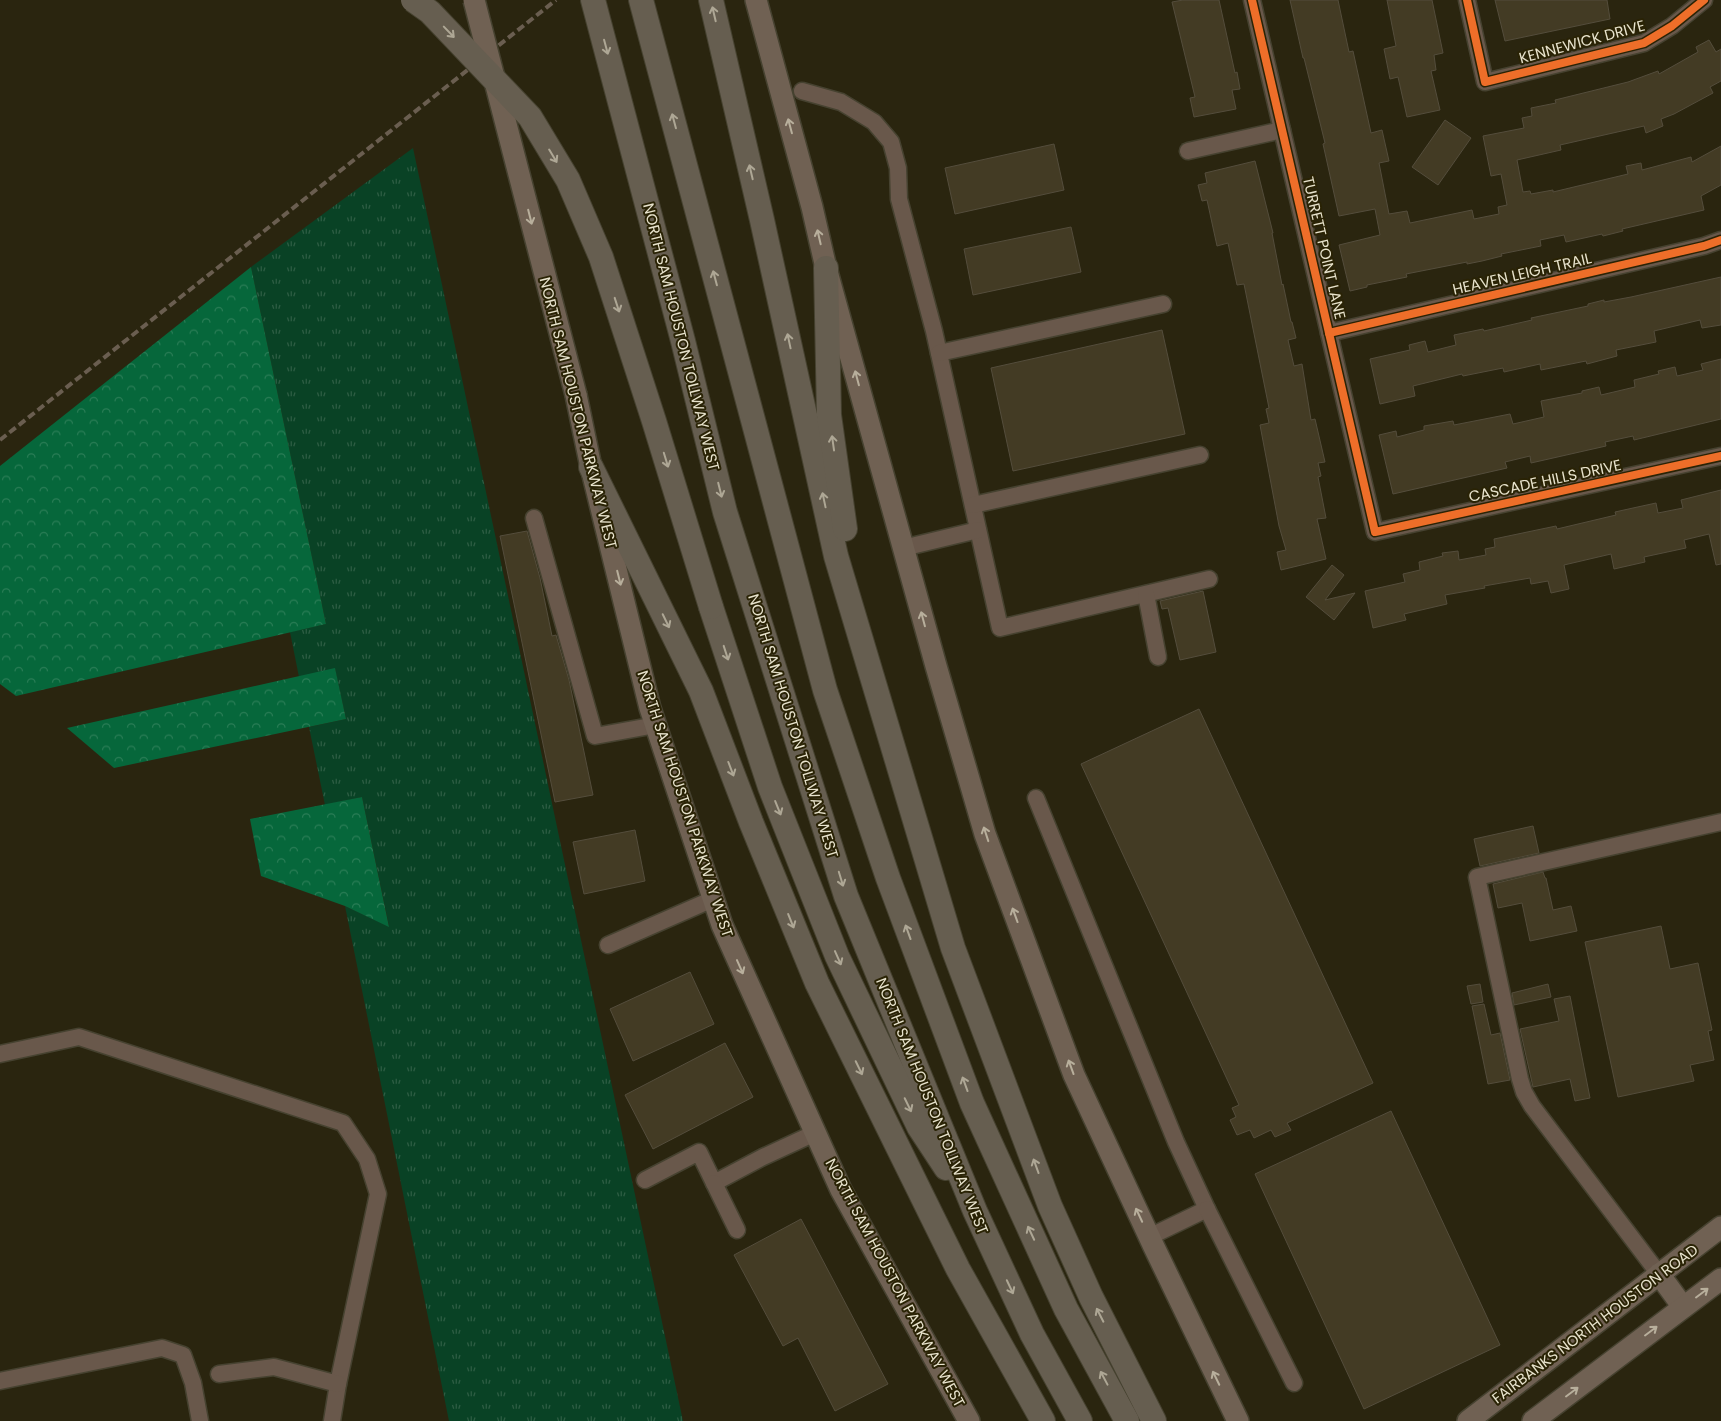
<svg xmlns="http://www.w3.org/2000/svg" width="1721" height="1421" viewBox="0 0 1721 1421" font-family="Poppins,sans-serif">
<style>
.grass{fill:url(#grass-tufts)}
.forest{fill:url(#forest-crowns)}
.building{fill:#433b24;stroke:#544d3c}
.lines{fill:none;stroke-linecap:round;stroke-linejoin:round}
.minor-casing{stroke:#464230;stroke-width:19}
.major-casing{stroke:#464230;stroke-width:24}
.highway-casing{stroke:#464230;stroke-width:26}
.minor{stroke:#69584b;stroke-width:16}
.major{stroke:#706153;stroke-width:21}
.highway{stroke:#665e50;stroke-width:24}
.rail{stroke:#6a5e50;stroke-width:4;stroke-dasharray:8 4;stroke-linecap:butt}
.major-bridge-casing{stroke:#464230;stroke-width:24;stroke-linecap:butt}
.highway-bridge-casing{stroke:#464230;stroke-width:26;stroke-linecap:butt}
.major-bridge{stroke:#706153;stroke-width:21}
.highway-bridge{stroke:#665e50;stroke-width:24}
.cycleway-casing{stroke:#2a2305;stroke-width:11}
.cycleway{stroke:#ee6e29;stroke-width:8}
.oneway{stroke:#aea795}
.oneway2{stroke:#b8af9c}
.labels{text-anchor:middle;stroke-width:4;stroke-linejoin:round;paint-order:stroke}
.street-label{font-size:15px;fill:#e8e3cd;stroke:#2a2305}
</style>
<defs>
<pattern id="grass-tufts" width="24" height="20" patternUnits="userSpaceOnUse" patternTransform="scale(1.25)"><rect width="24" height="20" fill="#094225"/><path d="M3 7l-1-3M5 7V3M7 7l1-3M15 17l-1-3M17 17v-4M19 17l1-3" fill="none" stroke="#2d5d43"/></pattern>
<pattern id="forest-crowns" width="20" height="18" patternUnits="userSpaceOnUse" patternTransform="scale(1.25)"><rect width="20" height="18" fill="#06673b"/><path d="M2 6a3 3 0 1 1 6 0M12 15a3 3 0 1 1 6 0" fill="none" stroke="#2a7d56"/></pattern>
</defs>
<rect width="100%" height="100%" fill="#2a250f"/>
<path class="grass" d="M413,148L683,1421H449L345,906L389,926L362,797L325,805L309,727L346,719L335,669L299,677L290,632L326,624L251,267Z"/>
<g class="forest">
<path d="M251,267L326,624L16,696L0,684V466Z"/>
<path d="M335,668L346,719L114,768L67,728Z"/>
<path d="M362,797L389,927L345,906L261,876L250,819Z"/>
</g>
<g class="building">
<path d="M1183,0H1219L1235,73L1237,72L1240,89L1232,90L1236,109L1194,117L1190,98L1195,97L1172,2Z"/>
<path d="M1290,0H1338L1349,52L1353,51L1371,133L1382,130L1389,161L1379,163L1389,214L1407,211L1410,223L1472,210L1474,219L1499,214L1498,207L1507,205L1501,174L1491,176L1483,136L1524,128L1522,118L1532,116L1531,108L1556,103L1555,100L1628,82L1658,71L1659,74L1698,52L1696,47L1709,40L1716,52L1721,49V81L1710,87L1713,93L1674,114L1661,119L1663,126L1646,133L1644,126L1604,135L1560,145L1561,150L1517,160L1523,192L1530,191L1531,194L1553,190V192L1628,174L1626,166L1641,163L1642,170L1691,157L1692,162L1721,146V185L1701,196L1704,210L1622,229L1623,231L1603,236L1602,234L1566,242L1564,235L1540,240L1541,246L1501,254L1502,256L1482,261L1467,264V262L1406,274L1407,277L1367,285V287L1350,291L1339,245L1380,235L1375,209L1339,216L1323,144L1325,143L1304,58H1303Z"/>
<path d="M1387,0H1432L1443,53L1434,55L1436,70L1431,71L1440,110L1407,117L1398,77L1390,79L1384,49L1396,46Z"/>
<path d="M1495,0H1607L1610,19L1505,41Z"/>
<path d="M1445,120L1471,138L1438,185L1412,167Z"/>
<path d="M1054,144L1064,190L955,214L945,168Z"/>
<path d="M1255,161L1273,233H1272L1282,285L1283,284L1291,322H1292L1296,338L1288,340L1294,366L1302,364L1311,420L1315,419L1325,462L1318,463L1321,476L1318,477L1326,518L1317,519L1326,559L1281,570L1277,552L1286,550L1279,526L1260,425L1269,423L1266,409L1269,408L1244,284L1237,285L1228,243L1217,246L1207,200L1202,201L1198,185L1207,183L1205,173Z"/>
<path d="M1071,227L1081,272L973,295L964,249Z"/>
<path d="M1721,277V325L1702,328L1700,320L1654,331L1656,342L1616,350L1617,356L1587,364L1586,361L1541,370L1540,364L1504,372L1503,368L1463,376L1462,374L1413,386L1415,396L1380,404L1370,359L1410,350L1409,345L1425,341L1428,352L1456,345L1454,335L1483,329L1484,331L1532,320L1531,318L1588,306V304L1604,300V302L1631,297Z"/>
<path d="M1162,330L1185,434L1013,471L991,368Z"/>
<path d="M1721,359V419L1634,440L1633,436L1605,442L1606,446L1531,463L1530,456L1505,462L1507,468L1393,494L1379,435L1396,431L1397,437L1424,430V426L1453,421L1454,425L1510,414L1513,424L1544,417L1541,401L1582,393V391L1599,387L1601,395L1635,387L1634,380L1659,374L1658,371L1675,367L1677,376L1703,370L1701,364Z"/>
<path d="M1721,490V564L1716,565L1709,534L1684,540L1686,548L1644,557L1645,562L1614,569L1611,554L1564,565L1569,589L1551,593L1548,581L1531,584L1530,578L1484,586L1485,588L1445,595L1447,604L1404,614L1406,620L1373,628L1365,591L1405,582L1403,574L1420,570L1419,562L1443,556L1442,553L1458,551L1459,560L1486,555L1485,549L1495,547L1494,539L1556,526L1557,529L1616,515L1615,512L1633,508L1656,503L1658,513L1683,508L1681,500Z"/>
<path d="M527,531L540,578L552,636L556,635L569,680L593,795L555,802L500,536Z"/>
<path d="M1332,565L1344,575L1325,600L1355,593L1334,620L1306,597Z"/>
<path d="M1203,591L1216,652L1180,660L1168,608L1162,609L1160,601Z"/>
<path d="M1199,709L1373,1083L1287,1123L1291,1130L1275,1137L1271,1130L1254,1138L1250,1130L1237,1135L1230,1120L1236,1117L1232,1108L1239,1105L1081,764Z"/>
<path d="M1533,826L1539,853L1480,866L1474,839Z"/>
<path d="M635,830L645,881L584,894L573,842Z"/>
<path d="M1543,872L1545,878H1546L1553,910L1571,906L1577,931L1530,941L1522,903L1498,908L1493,884Z"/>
<path d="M1661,926L1670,969L1698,963L1712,1030L1708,1031L1714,1060L1690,1065L1694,1081L1618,1097L1585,942Z"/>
<path d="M690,972L714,1024L633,1061L610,1009Z"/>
<path d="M1480,984L1483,1002L1471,1004L1467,986Z"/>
<path d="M1548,984L1551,997L1514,1005L1512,993Z"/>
<path d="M1570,996L1590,1098L1575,1101L1570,1079L1533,1087L1520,1029L1559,1021L1554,999Z"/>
<path d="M1484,1004L1491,1035L1500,1033L1510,1080L1488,1084L1472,1006Z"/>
<path d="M725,1043L753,1097L653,1149L625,1095Z"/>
<path d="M1391,1111L1500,1345L1364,1409L1255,1174Z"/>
<path d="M801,1219L888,1384L835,1411L798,1338L783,1346L734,1255Z"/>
</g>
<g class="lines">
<g class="minor-casing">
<g id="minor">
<path d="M1252,0L1375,532L1721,456"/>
<path d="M1467,0L1485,82L1644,43L1672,26L1704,0"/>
<path d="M802,91L841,102L874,122L891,142L898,168L899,199L934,331L1000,628L1209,579"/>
<path d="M1188,151L1282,130"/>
<path d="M1329,333L1704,246L1721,240"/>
<path d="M939,353L1163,304"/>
<path d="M973,505L1200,455"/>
<path d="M534,518L595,736L656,725"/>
<path d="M903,548L978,530"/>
<path d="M1146,594L1158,657"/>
<path d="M1036,798L1176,1142L1207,1209L1149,1237"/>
<path d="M608,945L713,899"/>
<path d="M0,1054L79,1037L343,1123L367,1159L378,1194L338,1384L332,1421"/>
<path d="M645,1180L699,1152L714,1183L763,1157L815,1133"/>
<path d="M714,1183L737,1230"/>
<path d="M1207,1209L1294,1383"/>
<path d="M1659,1274L1532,1106L1524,1092L1520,1079L1477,877L1721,822"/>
<path d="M219,1374L274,1367L338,1384"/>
<path d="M0,1381L162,1348L183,1355L193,1383L200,1421"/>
</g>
</g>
<g class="major-casing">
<g id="major">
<path d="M756,0L812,207L826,268L936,666L985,834L1074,1075L1154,1247L1238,1421"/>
<path d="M576,395L591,467L650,708L722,925L841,1190L969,1421"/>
<path d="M1659,1274L1683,1307"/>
<path d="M1468,1421L1721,1227"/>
<path d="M1533,1421L1721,1279"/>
</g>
</g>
<g class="highway-casing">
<g id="highway">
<path d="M593,0L683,341L725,512L846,896L975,1211L1032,1334L1080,1421"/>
<path d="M641,0L825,690L888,878L972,1103L1066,1309L1127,1421"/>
<path d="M711,0L762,220L836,556L953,948L1050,1206L1091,1297L1154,1421"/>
<path d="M826,268L829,415L845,529"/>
<path d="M591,467L701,691L751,822L817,983L958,1269L1043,1421"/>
<path d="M711,607L770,787L837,956L919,1127L946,1168"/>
</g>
</g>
<use href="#minor" class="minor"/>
<use href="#major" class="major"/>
<use href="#highway" class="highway"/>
<path class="rail" d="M0,440L556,0"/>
<g class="major-bridge-casing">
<path id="major-bridge" d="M474,0L576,395"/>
</g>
<g class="highway-bridge-casing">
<path id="highway-bridge" d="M413,0L430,12L530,117L568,180L601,257L654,421L711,607"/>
</g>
<use href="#major-bridge" class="major-bridge"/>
<use href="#highway-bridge" class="highway-bridge"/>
<g class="cycleway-casing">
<g id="cycleway">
<path d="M1252,0L1375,532L1721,456"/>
<path d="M1467,0L1485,82L1644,43L1672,26L1704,0"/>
<path d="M1329,333L1704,246L1721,240"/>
</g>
</g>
<use href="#cycleway" class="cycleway"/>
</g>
<defs><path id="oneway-shaft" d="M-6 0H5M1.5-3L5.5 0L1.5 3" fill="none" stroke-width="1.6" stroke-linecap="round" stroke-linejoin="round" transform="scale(1.25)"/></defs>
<g class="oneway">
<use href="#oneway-shaft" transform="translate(714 14) rotate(-103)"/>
<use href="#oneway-shaft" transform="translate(449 32) rotate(46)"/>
<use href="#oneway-shaft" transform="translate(606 47) rotate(75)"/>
<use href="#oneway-shaft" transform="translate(674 121) rotate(-105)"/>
<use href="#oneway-shaft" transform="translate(553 156) rotate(59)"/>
<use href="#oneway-shaft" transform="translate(751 172) rotate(-103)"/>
<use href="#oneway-shaft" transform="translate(715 278) rotate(-105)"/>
<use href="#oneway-shaft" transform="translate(617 305) rotate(72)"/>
<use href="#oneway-shaft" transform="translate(789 341) rotate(-102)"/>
<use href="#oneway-shaft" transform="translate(833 443) rotate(-98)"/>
<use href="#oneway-shaft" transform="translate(666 460) rotate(73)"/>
<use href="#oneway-shaft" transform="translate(720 490) rotate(76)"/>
<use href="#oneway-shaft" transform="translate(824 500) rotate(-102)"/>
<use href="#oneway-shaft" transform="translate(666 621) rotate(64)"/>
<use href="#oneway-shaft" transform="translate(726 653) rotate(72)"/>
<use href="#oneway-shaft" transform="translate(731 769) rotate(69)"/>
<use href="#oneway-shaft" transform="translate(778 808) rotate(68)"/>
<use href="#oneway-shaft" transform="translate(841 879) rotate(73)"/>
<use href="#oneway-shaft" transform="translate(791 921) rotate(68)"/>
<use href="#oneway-shaft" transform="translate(908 932) rotate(-110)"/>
<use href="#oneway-shaft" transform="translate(838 958) rotate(66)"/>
<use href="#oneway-shaft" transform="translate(859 1068) rotate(64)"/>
<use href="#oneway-shaft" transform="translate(965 1084) rotate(-110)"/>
<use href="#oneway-shaft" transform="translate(908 1105) rotate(64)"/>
<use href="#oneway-shaft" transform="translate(1036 1166) rotate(-110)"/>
<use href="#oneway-shaft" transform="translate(1031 1233) rotate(-115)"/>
<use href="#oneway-shaft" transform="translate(1010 1287) rotate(65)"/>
<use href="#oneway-shaft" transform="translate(1100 1315) rotate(-117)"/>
<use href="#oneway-shaft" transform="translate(1104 1378) rotate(-118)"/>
</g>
<g class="oneway2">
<use href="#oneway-shaft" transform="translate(790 126) rotate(-105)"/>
<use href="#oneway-shaft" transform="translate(530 217) rotate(76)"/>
<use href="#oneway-shaft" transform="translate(819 237) rotate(-103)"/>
<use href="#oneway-shaft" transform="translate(857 378) rotate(-105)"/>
<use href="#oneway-shaft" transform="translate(619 578) rotate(76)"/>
<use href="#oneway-shaft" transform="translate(923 619) rotate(-105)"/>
<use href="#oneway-shaft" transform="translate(986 834) rotate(-108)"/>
<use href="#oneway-shaft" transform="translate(1015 915) rotate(-110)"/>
<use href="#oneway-shaft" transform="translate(740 967) rotate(66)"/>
<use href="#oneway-shaft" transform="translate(1071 1067) rotate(-110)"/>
<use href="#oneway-shaft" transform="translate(1139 1215) rotate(-115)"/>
<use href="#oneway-shaft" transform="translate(1702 1293) rotate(-37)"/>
<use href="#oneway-shaft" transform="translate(1651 1331) rotate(-37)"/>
<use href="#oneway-shaft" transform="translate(1216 1378) rotate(-116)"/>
<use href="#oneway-shaft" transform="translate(1572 1392) rotate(-37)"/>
</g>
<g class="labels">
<g class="street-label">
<text transform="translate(1582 42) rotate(-15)" y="5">KENNEWICK DRIVE</text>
<text transform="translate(1324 248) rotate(77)" y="5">TURRETT POINT LANE</text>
<text transform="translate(1522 274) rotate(-13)" y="5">HEAVEN LEIGH TRAIL</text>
<text transform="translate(681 337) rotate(76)" y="5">NORTH SAM HOUSTON TOLLWAY WEST</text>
<text transform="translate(578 413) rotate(76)" y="5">NORTH SAM HOUSTON PARKWAY WEST</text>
<text transform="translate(1545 481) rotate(-12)" y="5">CASCADE HILLS DRIVE</text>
<text transform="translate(793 726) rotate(73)" y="5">NORTH SAM HOUSTON TOLLWAY WEST</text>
<text transform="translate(685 804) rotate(72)" y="5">NORTH SAM HOUSTON PARKWAY WEST</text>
<text transform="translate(932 1106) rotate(68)" y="5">NORTH SAM HOUSTON TOLLWAY WEST</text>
<text transform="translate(895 1283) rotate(62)" y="5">NORTH SAM HOUSTON PARKWAY WEST</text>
<text transform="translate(1595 1324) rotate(-37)" y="5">FAIRBANKS NORTH HOUSTON ROAD</text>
</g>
</g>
</svg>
